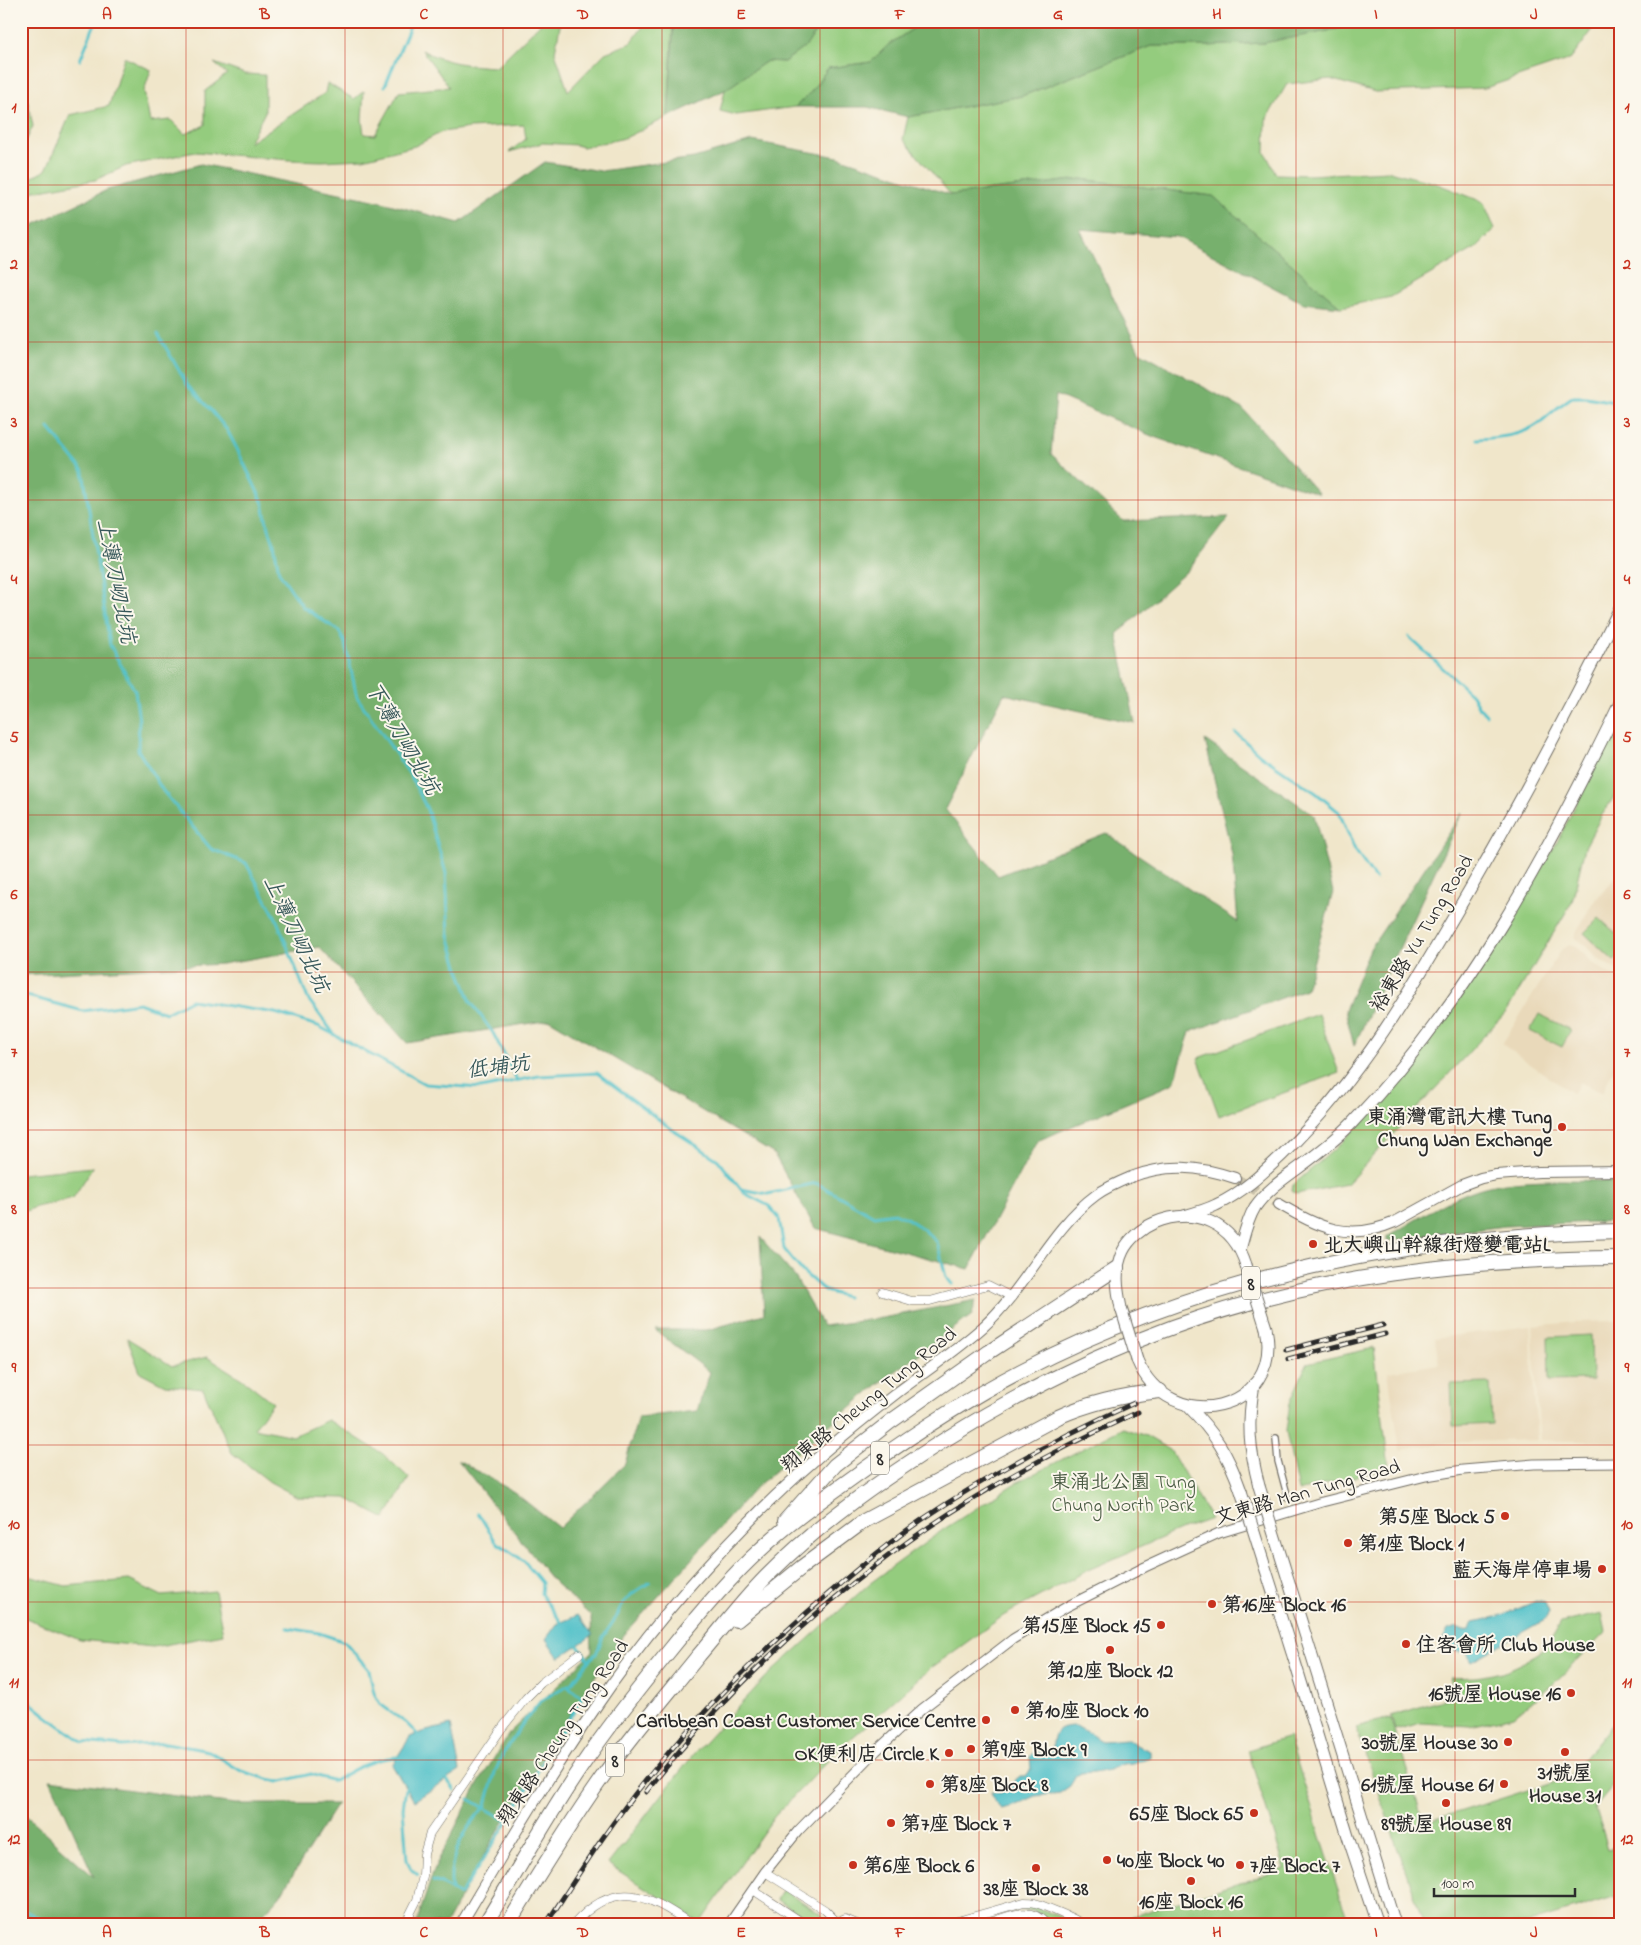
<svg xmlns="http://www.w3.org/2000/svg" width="1641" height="1945" viewBox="0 0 1641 1945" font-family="'Indie Flower','LXGW WenKai TC',sans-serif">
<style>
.built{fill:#e9d9ba}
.green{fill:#94cc7e;stroke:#607c54}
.forest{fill:#77b06d;stroke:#516e4c}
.water{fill:#53c1c9;stroke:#3f767a}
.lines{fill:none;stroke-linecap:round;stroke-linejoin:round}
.stream{stroke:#53c1c9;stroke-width:3}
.secondary-tunnel{stroke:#c9c1aa;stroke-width:10;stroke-dasharray:10 5;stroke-linecap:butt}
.pedestrian-casing{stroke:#706c63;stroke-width:8}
.minor-casing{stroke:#706c63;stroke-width:9}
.tertiary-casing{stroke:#706c63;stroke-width:11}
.secondary-casing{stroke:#706c63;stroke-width:12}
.primary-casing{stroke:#706c63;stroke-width:13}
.motorway-casing{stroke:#706c63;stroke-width:16}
.pedestrian{stroke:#fff;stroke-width:5.5}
.minor{stroke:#fff;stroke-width:8}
.tertiary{stroke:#fff;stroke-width:9}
.secondary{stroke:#fff;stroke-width:10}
.primary{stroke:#fff;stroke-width:11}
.motorway{stroke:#fff;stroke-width:14}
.rail-casing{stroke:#2b2b2b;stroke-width:5}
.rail{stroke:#fbf7ec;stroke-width:3;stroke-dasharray:9;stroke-linecap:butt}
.primary-bridge-casing{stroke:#706c63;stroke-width:13;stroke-linecap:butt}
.primary-bridge{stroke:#fff;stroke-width:11}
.grid{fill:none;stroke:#c8321e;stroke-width:1;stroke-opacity:0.55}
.poi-dot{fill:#c8321e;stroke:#fbf7ec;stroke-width:2}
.labels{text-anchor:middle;stroke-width:4;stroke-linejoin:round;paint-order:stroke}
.shield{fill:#fbf7ec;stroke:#696865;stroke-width:1}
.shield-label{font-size:19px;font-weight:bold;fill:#2b2b2b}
.street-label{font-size:20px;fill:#2b2b2b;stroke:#fbf7ec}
.poi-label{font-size:20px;font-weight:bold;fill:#2b2b2b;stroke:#fbf7ec;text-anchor:start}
.park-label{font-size:20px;fill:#4a5b44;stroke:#fbf7ec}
.water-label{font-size:21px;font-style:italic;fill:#37585a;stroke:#fbf7ec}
.neatline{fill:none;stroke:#c8321e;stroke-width:2}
.grid-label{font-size:16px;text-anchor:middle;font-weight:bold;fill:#c8321e}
</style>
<rect width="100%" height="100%" fill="#fbf7ec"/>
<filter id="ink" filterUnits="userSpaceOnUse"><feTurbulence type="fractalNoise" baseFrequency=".02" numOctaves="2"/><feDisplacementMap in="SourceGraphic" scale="10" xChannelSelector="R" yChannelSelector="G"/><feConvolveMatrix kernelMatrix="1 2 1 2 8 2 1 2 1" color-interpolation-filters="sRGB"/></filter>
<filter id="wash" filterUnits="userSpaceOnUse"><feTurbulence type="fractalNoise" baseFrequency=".0096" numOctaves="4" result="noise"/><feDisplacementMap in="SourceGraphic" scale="20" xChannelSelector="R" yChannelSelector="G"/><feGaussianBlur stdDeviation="1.12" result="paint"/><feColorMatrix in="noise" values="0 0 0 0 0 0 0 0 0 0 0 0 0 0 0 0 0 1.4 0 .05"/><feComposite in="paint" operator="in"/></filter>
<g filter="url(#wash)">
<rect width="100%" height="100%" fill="#f0e6ca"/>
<g class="built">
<path d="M1620,872V972L1598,959L1584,944L1574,937L1592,904Z"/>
<path d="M1570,945L1575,946L1594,964L1620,980V1056L1602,1093L1580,1082L1573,1094L1502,1044L1562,949Z"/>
<path d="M1620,1321V1442L1540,1440L1532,1326L1575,1322Z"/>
<path d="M1530,1326L1537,1440L1451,1442L1400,1450L1388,1372L1439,1364L1435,1338Z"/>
</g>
<g class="green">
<path d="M21,21L25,88L33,126L21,152Z"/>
<path d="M543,21H561L555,52L568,91L605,53L631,43L647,21H673L668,117L625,138L583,147L576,145L542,143L509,152L526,139L524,125L470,128L442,132L415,146L363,159L322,161L289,160L195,152L126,166L95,180L35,191L21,197V178L23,182L46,170L70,115L109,106L124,57L151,70L144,91L150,122L171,120L185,134L205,125V91L227,74L214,63L245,74L265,75V112L249,143L325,93L327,83L354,99L364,91L362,119L364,134L375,135L399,92L449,87L422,50C444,63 472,66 496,67Z"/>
<path d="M823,21H925L888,45L871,62L828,68L811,92L795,107L736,115L720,111L725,90L767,61L784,62L806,46Z"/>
<path d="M1368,21H1599L1571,59L1485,88L1375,92L1330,79L1287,84L1266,120L1265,152L1276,174L1309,175L1389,171L1435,183L1483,202L1495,229L1476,248L1391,297L1341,307L1213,196L1081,179L951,195L903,139L908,117L1022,96L1151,46H1206L1263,43L1328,31Z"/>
<path d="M1620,717V788L1602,815L1585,847L1572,902L1507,1011L1347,1184L1296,1194L1292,1191L1293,1185L1338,1146L1390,1093L1436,1033L1501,935L1555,846Z"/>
<path d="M1599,918L1620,937V956L1614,961L1584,933Z"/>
<path d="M1318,1014L1339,1073L1219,1116L1198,1058Z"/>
<path d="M1539,1014L1571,1030L1562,1047L1530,1031Z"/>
<path d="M93,1167L73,1198L36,1207L21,1213V1174Z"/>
<path d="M1591,1335L1592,1380L1549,1381L1548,1337Z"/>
<path d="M127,1338L172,1366L207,1357L248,1383L273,1403L254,1428L293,1436L328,1420L383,1454L409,1478L385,1519L346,1498L298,1497L270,1482L232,1453L203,1389L165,1385L140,1372Z"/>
<path d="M1374,1348L1389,1468L1298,1491L1286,1431L1290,1403L1307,1363Z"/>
<path d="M1490,1383L1492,1424L1453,1426L1451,1384Z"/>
<path d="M1123,1428L1146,1436L1170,1450L1211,1519L1182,1529L1088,1570L1003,1616L931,1668L837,1751L774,1817L700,1923L608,1864L694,1754L766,1677L869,1584L944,1529L1014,1484Z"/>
<path d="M21,1574L66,1586L129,1580L162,1596L215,1591L223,1634L153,1647L80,1640L21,1616Z"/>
<path d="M1602,1613L1606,1632L1551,1686L1514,1716L1470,1726L1421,1723L1395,1730L1391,1716L1455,1696L1449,1678L1477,1677L1503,1672L1528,1660L1547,1647L1561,1623Z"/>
<path d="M1620,1714V1777L1595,1807L1608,1849L1620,1845V1895L1526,1924H1424L1356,1727L1390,1718L1424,1823L1569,1777Z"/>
<path d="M1289,1737L1349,1924H1107L1285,1869L1248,1750Z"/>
<path d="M783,1889L822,1915L827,1924H815L777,1900Z"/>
<path d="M1024,1905L1036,1907L1077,1924H1051C1039,1910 1027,1908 1010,1911L1009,1909Z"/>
</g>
<g class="forest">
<path d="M674,21H823L806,46L784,62L767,61L725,90L668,117Z"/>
<path d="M925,21H1368L1328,31L1263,43L1206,46H1151L1022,96L908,117L867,107H795L811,92L828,68L871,62L888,45Z"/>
<path d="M752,141L838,157L951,195L1081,179L1213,196L1341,307L1303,303L1178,237L1080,229L1139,351L1243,409L1319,494L1154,437L1056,395L1051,454L1123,521L1229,517L1187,571L1117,634L1135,723L1004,694L945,809L998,876L1106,833L1238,922L1232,854L1205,740L1314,815L1333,892L1306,989L1190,1032L1174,1083L1037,1141L969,1269L815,1228L774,1154L550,1020L407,1043L319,947L222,964L21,975V231L107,190L201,164L378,201L459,223L545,162L601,171L694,158Z"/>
<path d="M1462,813L1354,1046L1345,1010L1370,949Z"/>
<path d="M1620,1181V1221L1505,1226L1387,1241V1237C1416,1220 1446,1199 1478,1189C1518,1176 1577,1181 1620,1181Z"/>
<path d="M760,1237L795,1277L823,1326L882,1318L976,1300L972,1315L877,1385L756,1487L624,1635L579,1700L489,1846L446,1924H416L435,1867L474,1791L510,1732L592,1652L591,1616L552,1580L458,1460L514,1492L559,1528L625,1464L638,1417L697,1411L710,1372L655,1330H707L764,1314Z"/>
<path d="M50,1779L235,1804H337L279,1897L254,1924H21V1811L94,1877Z"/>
</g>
<g class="water">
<path d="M1536,1601L1545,1603L1549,1612L1545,1620L1472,1661L1466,1651C1456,1654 1448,1649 1443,1640L1448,1630L1457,1627L1465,1631L1470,1630L1473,1622C1495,1619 1516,1610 1536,1601Z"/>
<path d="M578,1615L593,1635L559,1658L546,1639L557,1624Z"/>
<path d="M451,1725L460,1771L414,1801L392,1765L410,1737L422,1732Z"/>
<path d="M1076,1726L1102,1741L1128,1739L1136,1745L1150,1751V1757L1133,1763L1123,1764L1106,1771L1081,1773L1076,1776L1070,1786L1060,1793L1036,1796L1014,1806L1001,1809L994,1801L991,1792L1001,1793L1020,1776H1026L1031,1769L1030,1756L1035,1751L1047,1754L1052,1751C1054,1732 1056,1726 1076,1726Z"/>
</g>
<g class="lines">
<g class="stream">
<path d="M80,60L96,21"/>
<path d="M385,86L412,21"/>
<path d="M158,334L188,386L209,408L227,430L236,447L263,503L266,519L274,544L279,572L303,607L339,631L345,643L357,697L410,775L427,809L446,873L449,935L459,970L471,1002L493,1033L517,1080"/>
<path d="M49,428L83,471L110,645L135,691L139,721L138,750L163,791L211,849L246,863L276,918L308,999L334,1034"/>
<path d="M1477,439C1497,438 1521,436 1538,424C1549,415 1560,405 1572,397H1586L1620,403"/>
<path d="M1409,637L1472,695L1478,706L1486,715"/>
<path d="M1236,733L1260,755L1316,793L1339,812L1355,850L1375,879"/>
<path d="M21,1000L27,996L83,1011L139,1003L166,1013L191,1000L275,1013L318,1026L425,1084L481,1088L539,1076L597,1073L673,1130L718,1160L744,1193L769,1206L779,1218L784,1249L803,1272L825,1291L847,1297"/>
<path d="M741,1189L768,1194L816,1183L874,1216L894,1213L908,1219L923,1229L937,1242L946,1277L952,1284"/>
<path d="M478,1513L496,1542L524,1561L542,1583L541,1594L561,1622"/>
<path d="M288,1628L319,1633L345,1642L369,1670L374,1693L380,1704L406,1723L417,1734"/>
<path d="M578,1646L589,1660"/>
<path d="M21,1695L53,1721L83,1742L123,1746L166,1743L209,1751L241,1771L278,1782L311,1774L334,1781C356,1768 371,1759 397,1757"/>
<path d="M447,1780L455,1790"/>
<path d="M406,1788L403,1808L407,1860L411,1869L418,1875"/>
<path d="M469,1799L508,1821"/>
<path d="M485,1808L495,1772L503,1754L525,1720L540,1702L555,1692L572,1683L589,1660L596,1654L603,1637L617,1616L623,1603L632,1594L650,1582"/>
<path d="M433,1881L444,1885L460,1895L508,1821L582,1697L568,1686"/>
<path d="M452,1890C446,1859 465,1829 484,1807"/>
<path d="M21,1909L52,1924"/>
</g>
</g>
</g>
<g filter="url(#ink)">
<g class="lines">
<path class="secondary-tunnel" d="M1235,1178L1279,1204"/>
<g class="pedestrian-casing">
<path id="pedestrian" d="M1276,1438L1278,1461L1288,1498"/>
</g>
<g class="minor-casing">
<g id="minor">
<path d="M882,1292L912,1301H930L988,1285L1012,1297"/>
<path d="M765,1872L825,1910L837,1922"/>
<path d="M753,1890L805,1924"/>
<path d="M405,1924L417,1900L423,1876L424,1854L430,1833L502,1728L526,1698L541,1683L579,1654"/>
<path d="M574,1924C615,1878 647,1894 691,1924"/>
<path d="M835,1924L845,1919L857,1924"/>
<path d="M947,1924L1024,1902C1027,1902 1032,1902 1035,1903C1042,1905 1079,1920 1082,1924"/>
<path d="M986,1924C1005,1917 1031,1904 1046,1924"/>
</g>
</g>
<g class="tertiary-casing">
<path id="tertiary" d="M729,1924L765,1872L798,1831L876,1751L922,1709L1013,1639L1068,1606L1145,1567L1219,1533L1322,1502L1426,1476L1463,1470L1534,1464L1620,1463"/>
</g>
<g class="secondary-casing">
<g id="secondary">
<path d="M1279,1204C1320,1228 1349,1242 1395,1222L1462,1185L1481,1178L1496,1175L1539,1172L1620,1171"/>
<path d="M461,1924C505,1850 549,1775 598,1704C642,1639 694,1578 749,1522C795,1475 846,1432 898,1392C926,1371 956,1351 983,1327C1026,1288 1051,1228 1096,1195C1107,1187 1119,1182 1131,1177C1167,1163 1199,1166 1235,1178"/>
<path d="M1614,1924L1620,1922"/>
</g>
</g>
<g class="primary-casing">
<g id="primary">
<path d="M1184,1216C1195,1213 1206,1210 1216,1205C1242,1193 1263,1173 1283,1154C1363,1077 1419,977 1474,882C1526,792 1574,701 1620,608"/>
<path d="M1240,1250C1244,1235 1247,1220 1255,1207C1266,1191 1282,1180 1297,1169C1316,1155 1336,1140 1352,1123C1468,1002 1548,852 1620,703"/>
<path d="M1121,1308C1117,1289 1114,1269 1123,1251C1129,1239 1142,1228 1154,1223C1195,1206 1233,1223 1246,1265"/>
<path d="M1137,1360C1170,1438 1284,1412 1266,1328"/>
<path d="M1254,1384C1247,1424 1249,1447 1259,1486"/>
<path d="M1187,1405C1215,1433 1228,1454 1241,1491"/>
<path d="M1311,1653L1395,1924"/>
<path d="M1294,1659L1350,1843L1377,1924"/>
</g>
</g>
<g class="motorway-casing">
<g id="motorway">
<path d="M785,1521L835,1465L890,1422L989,1352L1117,1268"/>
<path d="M737,1620L802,1567L864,1521L1058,1417C1091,1402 1124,1395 1160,1391"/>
<path d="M485,1924C517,1872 546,1818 581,1767C608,1727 639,1688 670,1650C698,1615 727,1580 760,1550C792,1520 830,1494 866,1468C915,1433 967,1399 1021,1371C1204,1275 1415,1235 1620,1231"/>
<path d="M508,1924C538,1875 568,1826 601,1779C631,1736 666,1696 699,1655C723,1627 745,1597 771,1572C823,1520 884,1478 946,1439C1018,1394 1093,1356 1173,1327C1316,1275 1469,1259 1620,1258"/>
</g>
</g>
<use href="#pedestrian" class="pedestrian"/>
<use href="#minor" class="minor"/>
<use href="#tertiary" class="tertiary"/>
<use href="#secondary" class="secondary"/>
<use href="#primary" class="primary"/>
<use href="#motorway" class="motorway"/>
<g class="rail-casing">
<g id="rail">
<path d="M1286,1350L1383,1325"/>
<path d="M1288,1359L1385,1334"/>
<path d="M646,1792C722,1694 827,1596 929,1527C995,1482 1066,1445 1138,1412"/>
<path d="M546,1924C578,1875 609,1825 647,1779C700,1712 761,1652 826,1596C857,1569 889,1542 923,1519C990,1474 1061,1436 1134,1403"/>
</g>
</g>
<use href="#rail" class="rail"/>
<g class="primary-bridge-casing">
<g id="primary-bridge">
<path d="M1246,1265L1266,1328"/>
<path d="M1121,1308L1137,1360"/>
<path d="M1259,1486L1311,1653"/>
<path d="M1241,1491L1294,1659"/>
</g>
</g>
<use href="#primary-bridge" class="primary-bridge"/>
</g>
</g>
<path class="grid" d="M186,21V1924M345,21V1924M503,21V1924M662,21V1924M820,21V1924M979,21V1924M1138,21V1924M1296,21V1924M1455,21V1924M21,185H1620M21,342H1620M21,500H1620M21,658H1620M21,815H1620M21,972H1620M21,1130H1620M21,1288H1620M21,1445H1620M21,1602H1620M21,1760H1620"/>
<g class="poi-dot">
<circle cx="1562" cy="1127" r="5"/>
<circle cx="1313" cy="1244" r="5"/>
<circle cx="1505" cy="1516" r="5"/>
<circle cx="1348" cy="1543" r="5"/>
<circle cx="1602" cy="1569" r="5"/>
<circle cx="1212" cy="1604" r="5"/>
<circle cx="1161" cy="1625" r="5"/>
<circle cx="1406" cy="1644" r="5"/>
<circle cx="1110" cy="1650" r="5"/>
<circle cx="1571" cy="1693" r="5"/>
<circle cx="1015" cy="1710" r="5"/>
<circle cx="986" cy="1720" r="5"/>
<circle cx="1508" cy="1742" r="5"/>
<circle cx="971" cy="1749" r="5"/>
<circle cx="1565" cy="1752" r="5"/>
<circle cx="949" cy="1753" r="5"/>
<circle cx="930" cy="1784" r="5"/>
<circle cx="1504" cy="1784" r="5"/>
<circle cx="1446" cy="1803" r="5"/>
<circle cx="1254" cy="1813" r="5"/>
<circle cx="891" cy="1823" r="5"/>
<circle cx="1107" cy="1860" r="5"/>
<circle cx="853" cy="1865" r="5"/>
<circle cx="1240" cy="1865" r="5"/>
<circle cx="1036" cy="1868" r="5"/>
<circle cx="1191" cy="1881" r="5"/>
</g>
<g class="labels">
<g class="shield">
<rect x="1242" y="1266.5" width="18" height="33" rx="4"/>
<rect x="871" y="1441.5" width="18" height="33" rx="4"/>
<rect x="606" y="1743.5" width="18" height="33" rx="4"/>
</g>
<g class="shield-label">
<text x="1251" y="1290">8</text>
<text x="880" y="1465">8</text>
<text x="615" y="1767">8</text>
</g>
<g class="street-label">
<text transform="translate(1421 933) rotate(-59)" y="7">裕東路 Yu Tung Road</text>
<text transform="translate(868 1399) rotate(-39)" y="7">翔東路 Cheung Tung Road</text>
<text transform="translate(1307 1491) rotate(-16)" y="7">文東路 Man Tung Road</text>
<text transform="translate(562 1732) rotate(-56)" y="7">翔東路 Cheung Tung Road</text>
</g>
<g class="poi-label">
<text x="1552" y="1123" text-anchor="end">東涌灣電訊大樓 Tung<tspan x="1552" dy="23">Chung Wan Exchange</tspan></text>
<text x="1323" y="1251">北大嶼山幹線街燈變電站L</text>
<text x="1495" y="1523" text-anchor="end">第5座 Block 5</text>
<text x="1358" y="1550">第1座 Block 1</text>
<text x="1592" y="1576" text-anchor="end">藍天海岸停車場</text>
<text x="1222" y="1611">第16座 Block 16</text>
<text x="1151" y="1632" text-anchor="end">第15座 Block 15</text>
<text x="1416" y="1651">住客會所 Club House</text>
<text x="1110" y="1677" text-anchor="middle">第12座 Block 12</text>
<text x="1561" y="1700" text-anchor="end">16號屋 House 16</text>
<text x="1025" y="1717">第10座 Block 10</text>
<text x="976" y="1727" text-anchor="end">Caribbean Coast Customer Service Centre</text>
<text x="1498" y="1749" text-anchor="end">30號屋 House 30</text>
<text x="981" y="1756">第9座 Block 9</text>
<text x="939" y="1760" text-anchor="end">OK便利店 Circle K</text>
<text x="1565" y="1779" text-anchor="middle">31號屋<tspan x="1565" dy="23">House 31</tspan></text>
<text x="940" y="1791">第8座 Block 8</text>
<text x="1494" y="1791" text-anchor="end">61號屋 House 61</text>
<text x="1244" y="1820" text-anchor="end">65座 Block 65</text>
<text x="901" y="1830">第7座 Block 7</text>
<text x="1446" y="1830" text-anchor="middle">89號屋 House 89</text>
<text x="1117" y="1867">40座 Block 40</text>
<text x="863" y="1872">第6座 Block 6</text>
<text x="1250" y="1872">7座 Block 7</text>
<text x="1036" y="1895" text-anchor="middle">38座 Block 38</text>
<text x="1191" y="1908" text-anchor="middle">16座 Block 16</text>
</g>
<g class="park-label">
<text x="1123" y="1488">東涌北公園 Tung<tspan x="1123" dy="23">Chung North Park</tspan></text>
</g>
<g class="water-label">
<text transform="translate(117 581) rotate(79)" y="7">上薄刀屻北坑</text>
<text transform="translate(403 738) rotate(60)" y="7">下薄刀屻北坑</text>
<text transform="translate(297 934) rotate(65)" y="7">上薄刀屻北坑</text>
<text transform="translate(498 1066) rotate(-7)" y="7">低埔坑</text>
</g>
</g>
<rect width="1641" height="1945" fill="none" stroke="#fbf7ec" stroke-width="55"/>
<path d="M1434 1888v8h141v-8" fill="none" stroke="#2b2b2b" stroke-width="2.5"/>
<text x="1441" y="1888" font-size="15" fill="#2b2b2b" stroke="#fbf7ec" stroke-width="4" paint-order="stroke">100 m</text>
<rect x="28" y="28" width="1586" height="1890" class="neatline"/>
<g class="grid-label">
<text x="107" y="19">A</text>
<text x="265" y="19">B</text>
<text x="424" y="19">C</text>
<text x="583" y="19">D</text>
<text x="741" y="19">E</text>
<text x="900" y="19">F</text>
<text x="1058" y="19">G</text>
<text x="1217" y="19">H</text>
<text x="1376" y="19">I</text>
<text x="1534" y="19">J</text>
<text x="14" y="112">1</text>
<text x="1627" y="112">1</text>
<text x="14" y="269">2</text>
<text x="1627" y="269">2</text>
<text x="14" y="427">3</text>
<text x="1627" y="427">3</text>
<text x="14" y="584">4</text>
<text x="1627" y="584">4</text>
<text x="14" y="742">5</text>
<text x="1627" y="742">5</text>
<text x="14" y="899">6</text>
<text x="1627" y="899">6</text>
<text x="14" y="1057">7</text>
<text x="1627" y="1057">7</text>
<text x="14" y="1214">8</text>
<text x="1627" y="1214">8</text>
<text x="14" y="1372">9</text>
<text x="1627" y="1372">9</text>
<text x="14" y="1529">10</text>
<text x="1627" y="1529">10</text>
<text x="14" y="1687">11</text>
<text x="1627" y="1687">11</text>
<text x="14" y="1844">12</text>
<text x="1627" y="1844">12</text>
<text x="107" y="1937">A</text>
<text x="265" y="1937">B</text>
<text x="424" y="1937">C</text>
<text x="583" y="1937">D</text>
<text x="741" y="1937">E</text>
<text x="900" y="1937">F</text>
<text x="1058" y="1937">G</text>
<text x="1217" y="1937">H</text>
<text x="1376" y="1937">I</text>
<text x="1534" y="1937">J</text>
</g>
</svg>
